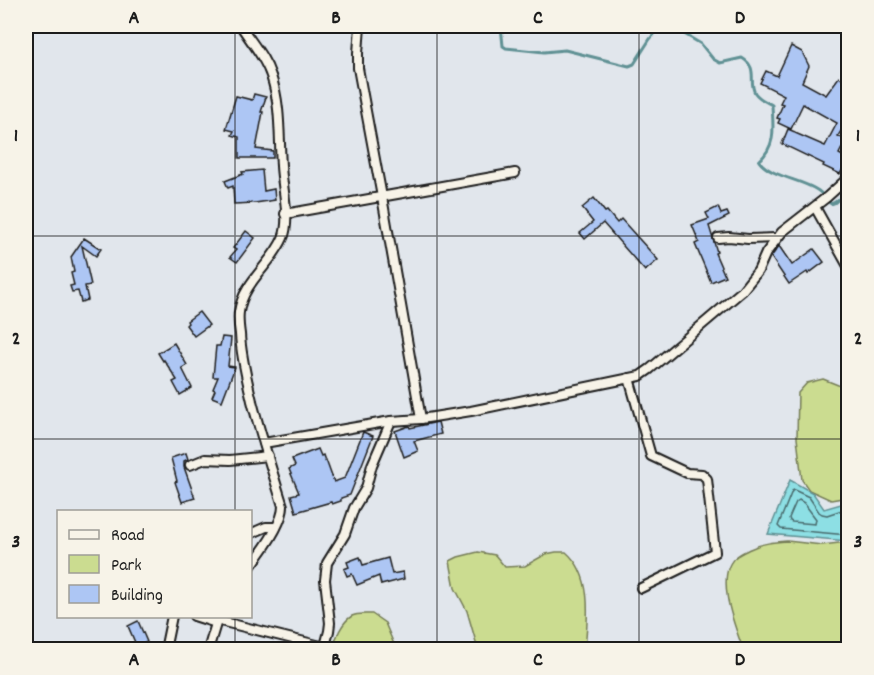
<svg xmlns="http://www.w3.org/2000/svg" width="874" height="675" viewBox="0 0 874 675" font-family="Dekko,sans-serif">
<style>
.green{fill:#cbdc90;stroke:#747c56;stroke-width:1.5}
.water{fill:#8ddfe4;stroke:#609194;stroke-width:1.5}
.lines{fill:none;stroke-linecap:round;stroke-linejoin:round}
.shore{stroke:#496a6c;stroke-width:1.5}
.stream{stroke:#609194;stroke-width:3}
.building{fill:#adc6f4;stroke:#1c1c1c;stroke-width:1.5}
.minor-casing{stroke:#1c1c1c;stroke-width:12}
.minor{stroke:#f7f3e8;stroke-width:8}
.grid{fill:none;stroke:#1c1c1c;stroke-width:1.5;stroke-opacity:0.55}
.neatline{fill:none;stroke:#1c1c1c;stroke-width:2}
.grid-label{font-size:20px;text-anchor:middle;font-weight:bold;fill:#1c1c1c}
</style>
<rect width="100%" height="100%" fill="#e1e6ec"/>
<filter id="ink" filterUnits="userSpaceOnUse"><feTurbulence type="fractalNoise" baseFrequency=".0167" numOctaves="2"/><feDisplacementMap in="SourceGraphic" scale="12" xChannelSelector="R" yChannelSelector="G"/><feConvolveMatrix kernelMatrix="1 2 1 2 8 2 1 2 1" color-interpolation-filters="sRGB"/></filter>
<g filter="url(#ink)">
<g class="green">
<path d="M823,379L848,389V497L831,500L809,490L802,480L797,438L798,393L807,383Z"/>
<path d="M787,541L822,545L848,542V649H743C735,627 713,573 737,556C741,553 746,551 750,549C762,543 774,542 787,541Z"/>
<path d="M478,552L495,555L505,567L525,566L546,554L556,552H566C593,575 588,617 585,649H478L467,611L455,588L450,561L458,557Z"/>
<path d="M372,614L385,623L396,649H333C335,638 342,622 352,616C357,613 366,614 372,614Z"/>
</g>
<path class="water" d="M790,480L813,493L824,509L848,502V541L768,534Z"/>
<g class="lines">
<g class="shore">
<path d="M799,500L804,503L816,519L815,524L792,522L790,521L789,518L796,502Z"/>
<path d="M848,508L827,515L822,514L819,512L809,497L794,490L792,491L778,526L781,529L848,535"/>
</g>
<g class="stream">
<path d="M501,26L503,46L506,48L544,52L565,50L629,66L634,64L650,39L661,26"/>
<path d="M671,26L701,44L713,59L720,63L742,58C759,68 748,81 755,93C759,99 767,102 772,105C773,127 777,145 759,161C771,177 800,179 817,190C822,193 826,199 831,204C839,202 843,193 848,187"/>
</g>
</g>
<g class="building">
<path d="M791,46L802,52L809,66L802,82L826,95L839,77L849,84V118L838,136L846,140L839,154L848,159L840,174L823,166L824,164L782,144L788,129L795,132V133L825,146L837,123L803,104L791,129L778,123L780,119L777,118L783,104L780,103L784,95L760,83L766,71L777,76Z"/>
<path d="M254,94L266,97L261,112H263L256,149L273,151V158H239V137L232,135L234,131L226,129L236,96L252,100Z"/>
<path d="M262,170L264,191L274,189L275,200L255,203L234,204L233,186L228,188L225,181L243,174L242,172Z"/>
<path d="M594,198L605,212L607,211L617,223L621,219L658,260L645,271L603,223L585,239L580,233L593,222L582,208Z"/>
<path d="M718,207L721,214L727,212L729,216L709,226L717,252L715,253L725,276L711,282L695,244L699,242L692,225L709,219L706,213Z"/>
<path d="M246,231L255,238L237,262L230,257L236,250L233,248Z"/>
<path d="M84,238L101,249L96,256L82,246L91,285L85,286L88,300L81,302L78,291L72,292L70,286L74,285L71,273L74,272L71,257Z"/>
<path d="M779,246L792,265L814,249L824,262L808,274L807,272L789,284L771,257Z"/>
<path d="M199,312L209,325L194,336L186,325L188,323L187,321Z"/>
<path d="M222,337L231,338L228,366L235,367L222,401L212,397L215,390L213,389L218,377H213L216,346H220Z"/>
<path d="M174,343L187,365L182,368L192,388L180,395L173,382L177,380L164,360L163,361L158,353Z"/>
<path d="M438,422L441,434L414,441L418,451L404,457L395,431L409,426L410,428Z"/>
<path d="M363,432L373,436L350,495L341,498V501L332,504L331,502L296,512L291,495L299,493L289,469L295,466L292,459L318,449L321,456L323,455L325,461L326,460L334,482L345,478Z"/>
<path d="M186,453L188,459L184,461V467L195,498L182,502L175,482L177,481L171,458Z"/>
<path d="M360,557L363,565L388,558L392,574L403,572L404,579L381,585L379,576L357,585L352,574L347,576L344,569L349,567L347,562Z"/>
<path d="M138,621L147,642L137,647L128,626Z"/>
</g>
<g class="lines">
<g class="minor-casing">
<g id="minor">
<path d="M241,26C251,42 265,57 271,76C281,105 279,136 281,166C282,187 291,219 283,238C272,264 243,282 239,312C238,319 239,327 240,334C241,357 247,379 252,401C261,436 272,471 283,506C283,523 261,553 250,567"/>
<path d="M360,26L358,53V68L382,197L421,419"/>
<path d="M815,207L848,266"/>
<path d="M285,214L515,173"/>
<path d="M718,238L729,237L748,239L776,238"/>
<path d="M629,378L651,456L687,473L702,474L707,479L715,552L641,588"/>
<path d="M264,443L391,421L421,419L471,411L640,376L650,369L742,291L758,271L766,253L782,232L827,197L848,178"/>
<path d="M190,465L205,459L230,460L268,456"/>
<path d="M250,534L266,527H276"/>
<path d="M194,616L216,623"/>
<path d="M216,620L325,647"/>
<path d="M165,650L172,616"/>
<path d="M208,650L218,617"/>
<path d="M324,650L329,631L330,623L325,580L327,563L345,534L354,508L366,488L372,465L391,421"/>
</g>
</g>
<use href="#minor" class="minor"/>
</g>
</g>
<path class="grid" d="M235,26V512M437,26V650M639,26V650M26,236H848M26,439H848M235,616V650"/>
<rect width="874" height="675" fill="none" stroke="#f7f3e8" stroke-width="66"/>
<rect x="57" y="510" width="195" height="108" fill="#f7f3e8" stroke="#9f9d96" stroke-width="1.5"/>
<rect x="69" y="530" width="30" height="9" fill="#f7f3e8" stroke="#9f9d96" stroke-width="1.5"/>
<text x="111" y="540" font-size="18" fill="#1c1c1c">Road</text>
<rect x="69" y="555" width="30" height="18" fill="#cbdc90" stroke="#9f9d96" stroke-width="1.5"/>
<text x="111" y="570" font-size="18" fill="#1c1c1c">Park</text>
<rect x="69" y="585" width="30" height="18" fill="#adc6f4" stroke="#9f9d96" stroke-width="1.5"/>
<text x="111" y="600" font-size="18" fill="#1c1c1c">Building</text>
<rect x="33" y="33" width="808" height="609" class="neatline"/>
<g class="grid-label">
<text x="134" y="23">A</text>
<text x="336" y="23">B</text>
<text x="538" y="23">C</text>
<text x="740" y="23">D</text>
<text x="16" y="141">1</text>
<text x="858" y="141">1</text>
<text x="16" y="344">2</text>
<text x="858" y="344">2</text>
<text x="16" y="547">3</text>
<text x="858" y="547">3</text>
<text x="134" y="665">A</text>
<text x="336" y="665">B</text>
<text x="538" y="665">C</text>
<text x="740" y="665">D</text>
</g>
</svg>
